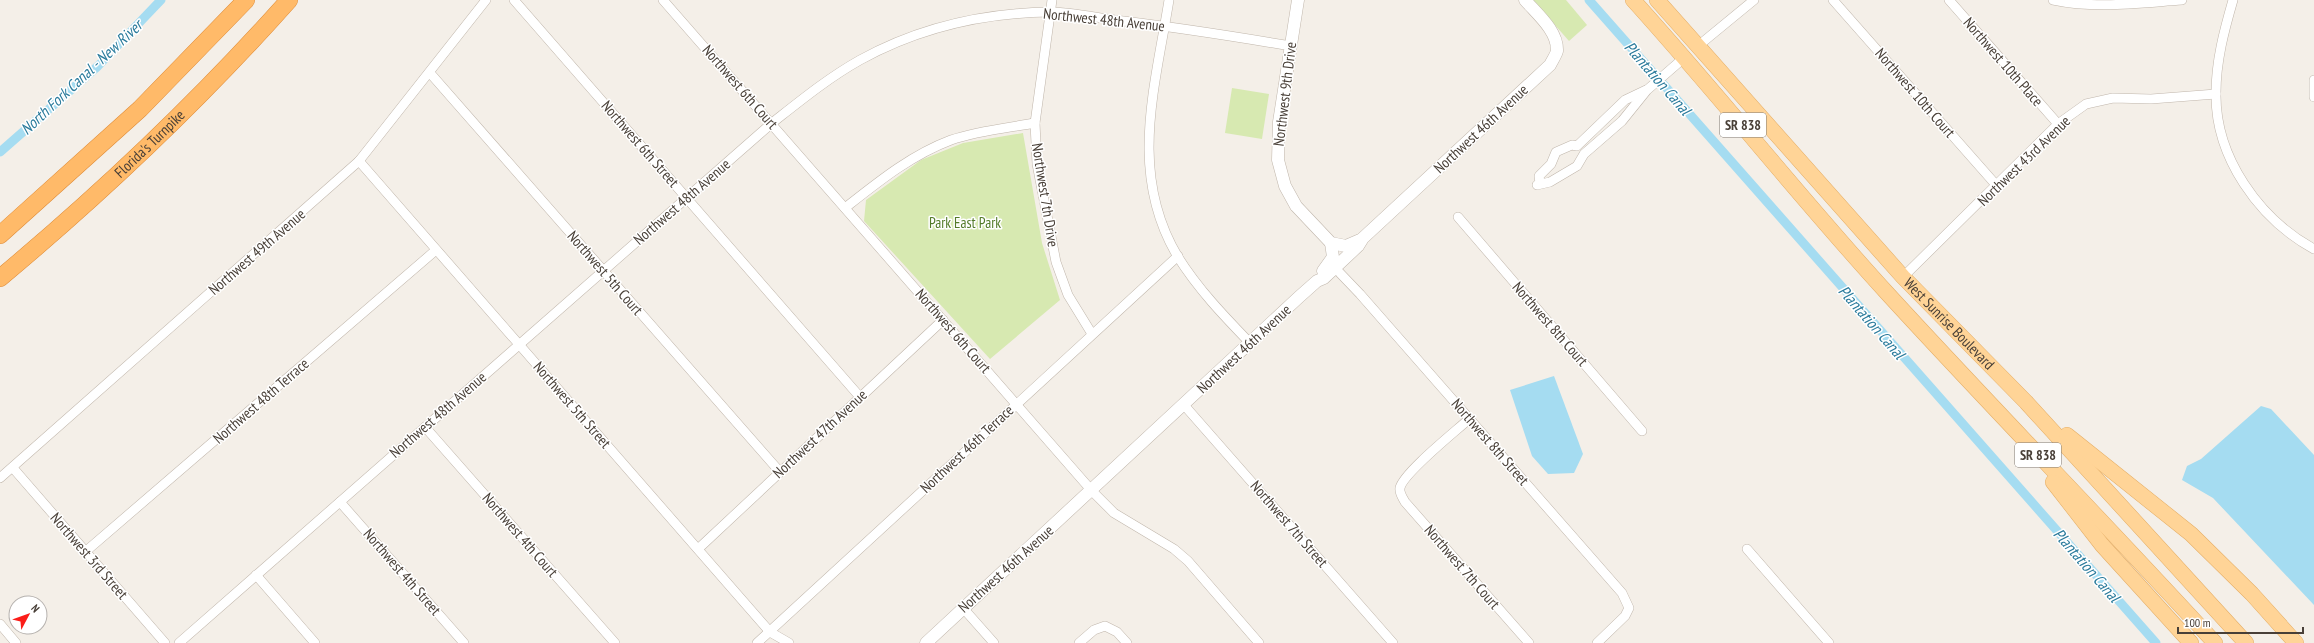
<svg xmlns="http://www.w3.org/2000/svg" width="2314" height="643" viewBox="0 0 2314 643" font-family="'PT Sans Narrow',sans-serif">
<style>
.green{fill:#d7e9b1}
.water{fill:#a5dcf1}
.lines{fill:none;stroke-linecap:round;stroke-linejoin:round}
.canal{stroke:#a5dcf1;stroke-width:9}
.minor-casing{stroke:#c0b6ab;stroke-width:10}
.tertiary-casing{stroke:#c0b6ab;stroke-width:13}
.primary-casing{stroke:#e5ae66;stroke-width:16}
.motorway-casing{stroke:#df8c38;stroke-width:18}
.minor{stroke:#fff;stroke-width:9}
.tertiary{stroke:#fff;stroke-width:12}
.primary{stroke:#ffd497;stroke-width:15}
.motorway{stroke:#ffba69;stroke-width:17}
.labels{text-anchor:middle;stroke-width:3;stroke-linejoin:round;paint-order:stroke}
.shield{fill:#fff;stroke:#7f7973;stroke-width:1}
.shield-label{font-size:14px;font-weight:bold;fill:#483f37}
.street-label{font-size:15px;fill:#483f37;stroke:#fff}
.park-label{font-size:15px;fill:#537b29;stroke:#fff}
.water-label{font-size:16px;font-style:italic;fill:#2a7b9c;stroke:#fff}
</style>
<rect width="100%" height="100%" fill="#f4efe8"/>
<g class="green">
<path d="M1533,0H1566L1587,25L1569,41Z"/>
<path d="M1232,88L1269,94L1262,139L1225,133Z"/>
<path d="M1023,133L1042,243L1060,300L990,359L864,221L866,200L921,160L963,143Z"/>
</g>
<g class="water">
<path d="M1554,376L1583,454L1574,473L1548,474L1532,456L1510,390Z"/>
<path d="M2261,406L2271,409L2314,455V605L2213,498L2182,480L2187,466L2201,459Z"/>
</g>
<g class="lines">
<g class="canal">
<path d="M1589,0L2156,643"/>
<path d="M0,152L98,66L161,0"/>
</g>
<g class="minor-casing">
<g id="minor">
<path d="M514,0L860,397"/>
<path d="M663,0L1092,491L1114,513L1174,549L1188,561L1259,643"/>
<path d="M1052,0L1035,123L1037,164L1056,262L1068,295L1092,334"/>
<path d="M1169,0C1155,88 1128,174 1178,257C1198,289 1224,316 1250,343"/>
<path d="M1833,0L1997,186"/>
<path d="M1949,0L2058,124"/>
<path d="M2053,0C2095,9 2139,3 2182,0"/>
<path d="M2233,0C2224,31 2216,61 2216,93C2215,157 2259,219 2314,249"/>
<path d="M1698,46L1754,0"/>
<path d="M430,73L780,472"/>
<path d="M2314,80V97"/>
<path d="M359,161L770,632L789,643"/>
<path d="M1540,183L1539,176L1551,164L1556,152L1572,145L1577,146L1625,100L1646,90"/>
<path d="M1537,185L1550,182L1577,166L1584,154L1622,121L1647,90L1685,57"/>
<path d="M845,208C878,182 911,155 951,140C977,131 1007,128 1035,123"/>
<path d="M1458,217L1642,431"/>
<path d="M1328,269L1338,271L1360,294L1622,593L1629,608L1625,616L1597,643"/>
<path d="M1903,277L2058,124L2086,104L2113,98L2151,99L2216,94"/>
<path d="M1184,405L1393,643"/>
<path d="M1469,419C1456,431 1403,473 1400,488C1399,493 1403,498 1405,502L1529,643"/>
<path d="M425,427L615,643"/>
<path d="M13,468L165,643"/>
<path d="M0,478L359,161L486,0"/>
<path d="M340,502L464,643"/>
<path d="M698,549L943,320"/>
<path d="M1747,549L1829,643"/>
<path d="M85,552L436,250"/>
<path d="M256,575L315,643"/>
<path d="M963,608L994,643"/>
<path d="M0,624L16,643"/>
<path d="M179,643L772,123C800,101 828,78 860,60C918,28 983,13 1049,12C1070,12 1093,17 1115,20C1174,27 1232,36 1291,46"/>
<path d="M757,643L1178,256"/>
<path d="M1079,643L1094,630L1105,626L1117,632L1127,643"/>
</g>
</g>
<g class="tertiary-casing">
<g id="tertiary">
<path d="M1298,0L1279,122L1278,160L1285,186L1296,206L1331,243L1346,246L1360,240"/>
<path d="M1323,271L1333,257L1331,243"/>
<path d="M926,643L1299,297L1317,281L1324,278L1358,246L1363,238L1550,65C1552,61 1556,55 1557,51C1558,31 1537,14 1525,0"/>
</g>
</g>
<g class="primary-casing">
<g id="primary">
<path d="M1633,0C1720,96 1800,198 1887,293C1995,411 2107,525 2215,643"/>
<path id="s1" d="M1657,0L1903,277L2026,402L2246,643"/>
<path d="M2067,435L2191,534L2252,594L2296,643"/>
<path d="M2053,482L2102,545L2191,643"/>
</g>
</g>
<g class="motorway-casing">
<g id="motorway">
<path d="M0,235L140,109L246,0"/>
<path id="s2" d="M0,278C103,192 200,100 289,0"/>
</g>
</g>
<use href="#minor" class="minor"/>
<use href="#tertiary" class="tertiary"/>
<use href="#primary" class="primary"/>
<use href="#motorway" class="motorway"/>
</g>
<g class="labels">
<g class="shield">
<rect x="1720" y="113" width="46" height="24" rx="3"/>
<rect x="2015" y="443" width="46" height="24" rx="3"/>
</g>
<g class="shield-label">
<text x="1743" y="130">SR 838</text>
<text x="2038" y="460">SR 838</text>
</g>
<g class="street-label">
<text transform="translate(1104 20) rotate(6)" y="5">Northwest 48th Avenue</text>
<text transform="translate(2003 62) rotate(49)" y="5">Northwest 10th Place</text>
<text transform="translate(740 87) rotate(49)" y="5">Northwest 6th Court</text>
<text transform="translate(1915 93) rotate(49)" y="5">Northwest 10th Court</text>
<text transform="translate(1285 94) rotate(-83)" y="5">Northwest 9th Drive</text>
<text transform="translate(1481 129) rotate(-43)" y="5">Northwest 46th Avenue</text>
<text dy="5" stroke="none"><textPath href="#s2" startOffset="201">Florida's Turnpike</textPath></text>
<text transform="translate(640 144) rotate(49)" y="5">Northwest 6th Street</text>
<text transform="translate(2024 161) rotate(-44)" y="5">Northwest 43rd Avenue</text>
<text transform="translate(1045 195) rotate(81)" y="5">Northwest 7th Drive</text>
<text transform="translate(682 202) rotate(-41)" y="5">Northwest 48th Avenue</text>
<text transform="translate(257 252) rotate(-41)" y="5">Northwest 49th Avenue</text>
<text transform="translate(605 273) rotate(49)" y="5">Northwest 5th Court</text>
<text transform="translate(1550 324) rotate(49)" y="5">Northwest 8th Court</text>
<text dy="5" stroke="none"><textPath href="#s1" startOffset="436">West Sunrise Boulevard</textPath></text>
<text transform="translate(953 331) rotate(49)" y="5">Northwest 6th Court</text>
<text transform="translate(1244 349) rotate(-43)" y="5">Northwest 46th Avenue</text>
<text transform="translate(261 401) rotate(-41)" y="5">Northwest 48th Terrace</text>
<text transform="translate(572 405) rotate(49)" y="5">Northwest 5th Street</text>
<text transform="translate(438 415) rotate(-41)" y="5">Northwest 48th Avenue</text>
<text transform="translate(820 434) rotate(-43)" y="5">Northwest 47th Avenue</text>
<text transform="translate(1490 442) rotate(49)" y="5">Northwest 8th Street</text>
<text transform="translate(967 449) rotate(-43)" y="5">Northwest 46th Terrace</text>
<text transform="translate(1289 524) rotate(49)" y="5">Northwest 7th Street</text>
<text transform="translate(520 535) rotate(49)" y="5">Northwest 4th Court</text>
<text transform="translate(89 556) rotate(49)" y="5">Northwest 3rd Street</text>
<text transform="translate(1462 567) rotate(49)" y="5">Northwest 7th Court</text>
<text transform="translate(1006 569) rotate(-42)" y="5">Northwest 46th Avenue</text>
<text transform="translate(402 572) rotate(49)" y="5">Northwest 4th Street</text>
</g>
<g class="park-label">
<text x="965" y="228">Park East Park</text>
</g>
<g class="water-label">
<text transform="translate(81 77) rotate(-43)" y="6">North Fork Canal - New River</text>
<text transform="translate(1658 78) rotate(49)" y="6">Plantation Canal</text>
<text transform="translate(1872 322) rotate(49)" y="6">Plantation Canal</text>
<text transform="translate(2087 565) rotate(49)" y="6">Plantation Canal</text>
</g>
</g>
<g transform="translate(28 615) rotate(49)"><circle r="19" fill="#ffffff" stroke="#b6b2af"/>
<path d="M0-3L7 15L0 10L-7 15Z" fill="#fb1d19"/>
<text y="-6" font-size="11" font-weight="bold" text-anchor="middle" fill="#483f37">N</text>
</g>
<path d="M2178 627v6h125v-6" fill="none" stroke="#483f37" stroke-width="2"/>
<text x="2184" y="627" font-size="12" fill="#483f37" stroke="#ffffff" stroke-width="3" paint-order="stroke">100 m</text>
</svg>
